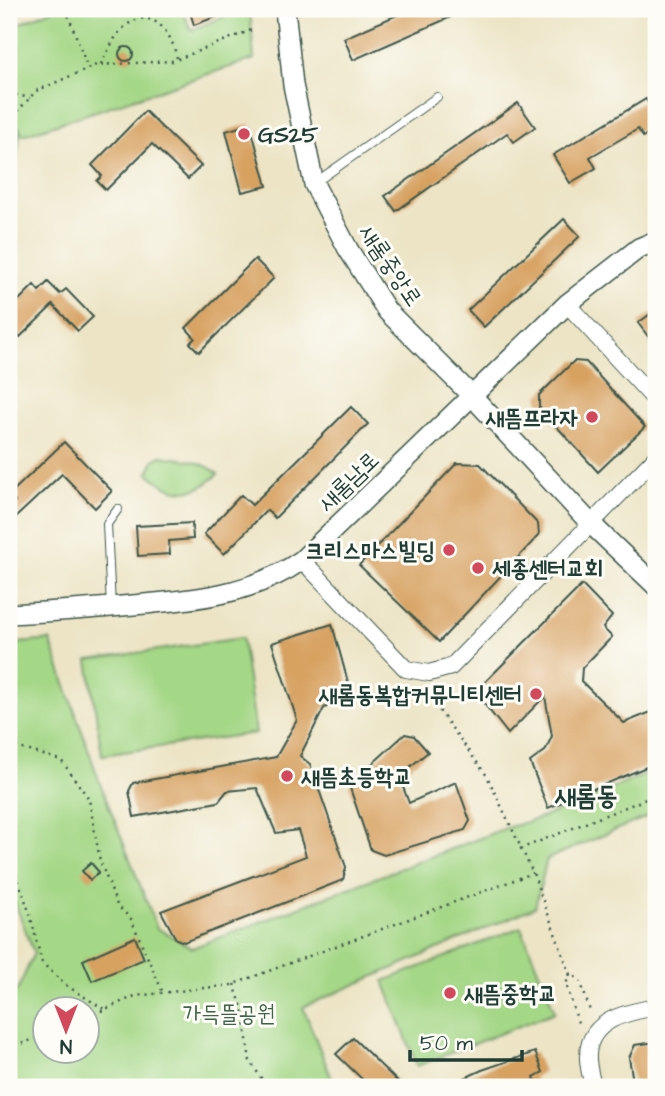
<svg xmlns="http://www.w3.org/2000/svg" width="665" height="1096" viewBox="0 0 665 1096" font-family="'Architects Daughter','Poor Story',sans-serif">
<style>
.green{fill:#a4d786;stroke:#628a5d;stroke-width:2;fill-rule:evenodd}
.building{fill:#d7a161}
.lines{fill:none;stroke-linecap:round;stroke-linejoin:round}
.service-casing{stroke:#3e564a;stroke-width:10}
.minor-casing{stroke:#3e564a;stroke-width:18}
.tertiary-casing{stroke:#3e564a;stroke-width:22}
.path{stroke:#3e564a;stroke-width:2.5;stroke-dasharray:2 5;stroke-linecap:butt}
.service{stroke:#fff;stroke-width:8}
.minor{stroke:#fff;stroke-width:16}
.tertiary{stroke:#fff;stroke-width:19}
.poi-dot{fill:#d1495b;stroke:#fdfcf7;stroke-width:2.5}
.labels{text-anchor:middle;stroke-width:6;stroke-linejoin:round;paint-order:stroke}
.poi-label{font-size:23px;font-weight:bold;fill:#1f3d34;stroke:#fdfcf7;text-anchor:start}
.street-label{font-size:23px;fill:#1f3d34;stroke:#fdfcf7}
.park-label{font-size:23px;fill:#406448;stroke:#fdfcf7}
.quarter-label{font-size:26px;font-weight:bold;fill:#1f3d34;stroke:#fdfcf7}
</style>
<rect width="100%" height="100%" fill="#fdfcf7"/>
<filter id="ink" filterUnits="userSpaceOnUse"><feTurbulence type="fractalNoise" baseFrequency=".0143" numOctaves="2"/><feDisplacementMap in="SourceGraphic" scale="14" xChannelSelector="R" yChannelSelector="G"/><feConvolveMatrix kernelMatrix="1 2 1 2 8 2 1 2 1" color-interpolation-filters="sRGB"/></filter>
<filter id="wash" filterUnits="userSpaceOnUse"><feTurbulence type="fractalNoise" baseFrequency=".00686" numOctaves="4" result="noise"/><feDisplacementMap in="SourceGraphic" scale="28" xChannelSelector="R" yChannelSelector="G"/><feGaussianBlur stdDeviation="1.57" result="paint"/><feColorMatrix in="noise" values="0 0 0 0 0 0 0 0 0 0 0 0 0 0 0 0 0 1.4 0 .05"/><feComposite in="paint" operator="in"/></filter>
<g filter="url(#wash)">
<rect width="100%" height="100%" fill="#ece4c5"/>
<g class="green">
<path d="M54,9H182L191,30L243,9H250L254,59L23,135L14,118L20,133L9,224V28Z"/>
<path d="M161,456C181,459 203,460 218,474C194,498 172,495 148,473L154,460Z"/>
<path d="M242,638L256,733L102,755L88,660Z"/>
<path d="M50,640L101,786L157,928L192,948L506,828L544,817L656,770V813L547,859L535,907L303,1007L335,1087H9V996L18,989L34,953L9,887V644ZM46,1009H88V1050H46Z"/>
<path d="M521,927L555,1012L417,1066L384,981Z"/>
</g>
<g id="blocks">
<g class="building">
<path d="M189,9H234V10L194,25Z"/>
<path d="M411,9H469L353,60L344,38Z"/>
<circle cx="126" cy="54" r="7"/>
<path d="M646,99L656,116V129L643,137L638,129L590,157L596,168L570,183L553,155Z"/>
<path d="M518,103L535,127L514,142L507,133L396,211L385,196Z"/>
<path d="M145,111L201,166L188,179L152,144L106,190L97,181L102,176L92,165Z"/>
<path d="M250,124L267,186L242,192L226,131Z"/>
<path d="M564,219L580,236L484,327L468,310Z"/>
<path d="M255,259L274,278L199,352L190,343L195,338L186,328Z"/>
<path d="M48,282L60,294L66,289L93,317L78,331L53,305L20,337L9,325V310L34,285L39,291Z"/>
<path d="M656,310V347L638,323Z"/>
<path d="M574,361L586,362L645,427L598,472L539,407V395Z"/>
<path d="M351,407L368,424L275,518L267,510L224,554L204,534L241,495L252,505Z"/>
<path d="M64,442L112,491L95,508L62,474L16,517L9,509L15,501L9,495Z"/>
<path d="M457,463L480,464L538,524L539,535L439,642L359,565Z"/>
<path d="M192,523L193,539L169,541L170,554L138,556L136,526Z"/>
<path d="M582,585L612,616L603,628L612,637L582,668L581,681L624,723L656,710V763L548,808L530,762L545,751L552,736L545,696L508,734L475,692Z"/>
<path d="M332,624L351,693L348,698L324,708L300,756L310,764L346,867L343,880L184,942L176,939L161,911L306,856L298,830L276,833L257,788L227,791L218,802L134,817L129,791L133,783L276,757L297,720L272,643Z"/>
<path d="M405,734L414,736L428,752L399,776L409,803L456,782L470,821L465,830L384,855L371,850L349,785Z"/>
<path d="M91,863L99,872L90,880L82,871Z"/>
<path d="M135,937L144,959L92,981L83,960Z"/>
<path d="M353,1038L403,1087H354L362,1079L336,1054Z"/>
<path d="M656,1042V1087H634L629,1058L635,1045Z"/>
<path d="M535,1052L543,1072L534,1077L538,1087H445L482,1070Z"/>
</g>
</g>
</g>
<g filter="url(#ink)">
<use href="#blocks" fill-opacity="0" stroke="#3e564a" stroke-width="2"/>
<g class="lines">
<g class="service-casing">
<g id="service">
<path d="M316,182L437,97"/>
<path d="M111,607L107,524L118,509"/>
</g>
</g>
<g class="minor-casing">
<g id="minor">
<path d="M567,304L656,401"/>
<path d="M302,560L406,669L429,673L451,667L656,457"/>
<path d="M593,1087C591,1077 587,1064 588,1054C590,1019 628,1012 656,1007"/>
</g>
</g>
<g class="tertiary-casing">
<g id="tertiary">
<path d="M285,9L293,85L314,184L348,249L387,311L472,396L590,523L656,586"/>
<path d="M9,614C50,612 91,609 133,605C193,600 252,595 302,560L567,304L639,248L656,241"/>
</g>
</g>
<g class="path">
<path d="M66,9L88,69"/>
<path d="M101,64C107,53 113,39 121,30C150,2 172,31 177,59"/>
<path d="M9,93L30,98"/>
<path d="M9,160L18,111L36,91L96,65L173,61L254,29"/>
<path d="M9,639L11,638"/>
<path d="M427,694L487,776L533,873L570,974L580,980L591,1014"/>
<path d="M9,745L61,760L89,799L100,861L117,905L131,919L163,993"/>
<path d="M520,849L656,795"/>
<path d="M9,854L30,914L42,963L67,986L104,1009"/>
<path d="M570,974L566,984L579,1026"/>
<path d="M234,984L243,1010L250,1061L267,1087"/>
<path d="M88,1017L135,996L231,985L533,873"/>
<path d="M9,1049L46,1034"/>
</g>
<use href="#service" class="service"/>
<use href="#minor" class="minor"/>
<use href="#tertiary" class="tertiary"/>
</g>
</g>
<g class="poi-dot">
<circle cx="244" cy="134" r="7"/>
<circle cx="592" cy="417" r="7"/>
<circle cx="449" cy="550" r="7"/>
<circle cx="478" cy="568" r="7"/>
<circle cx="536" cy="694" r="7"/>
<circle cx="287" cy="776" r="7"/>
<circle cx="450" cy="993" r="7"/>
</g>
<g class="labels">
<g class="poi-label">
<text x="258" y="142">GS25</text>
<text x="578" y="425" text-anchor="end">새뜸프라자</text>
<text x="435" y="558" text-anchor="end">크리스마스빌딩</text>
<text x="492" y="576">세종센터교회</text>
<text x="522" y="702" text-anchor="end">새롬동복합커뮤니티센터</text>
<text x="301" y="784">새뜸초등학교</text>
<text x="464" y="1001">새뜸중학교</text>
</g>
<g class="street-label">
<text transform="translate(391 265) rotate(56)" y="8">새롬중앙로</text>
<text transform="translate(348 481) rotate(-44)" y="8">새롬남로</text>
</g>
<g class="park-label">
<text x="229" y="1021">가득뜰공원</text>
</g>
<g class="quarter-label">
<text x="586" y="804">새롬동</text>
</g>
</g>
<rect width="665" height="1096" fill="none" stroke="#fdfcf7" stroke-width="35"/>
<g transform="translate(66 1030) rotate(180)"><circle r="33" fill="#fdfcf7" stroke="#a4b0a9" stroke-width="2"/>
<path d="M0-5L12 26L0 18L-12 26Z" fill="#d1495b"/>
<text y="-10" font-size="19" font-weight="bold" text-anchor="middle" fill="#1f3d34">N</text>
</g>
<path d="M410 1050v10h112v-10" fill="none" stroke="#1f3d34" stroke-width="3.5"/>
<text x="420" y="1050" font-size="21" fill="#1f3d34" stroke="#fdfcf7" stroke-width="5" paint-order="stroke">50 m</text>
</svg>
